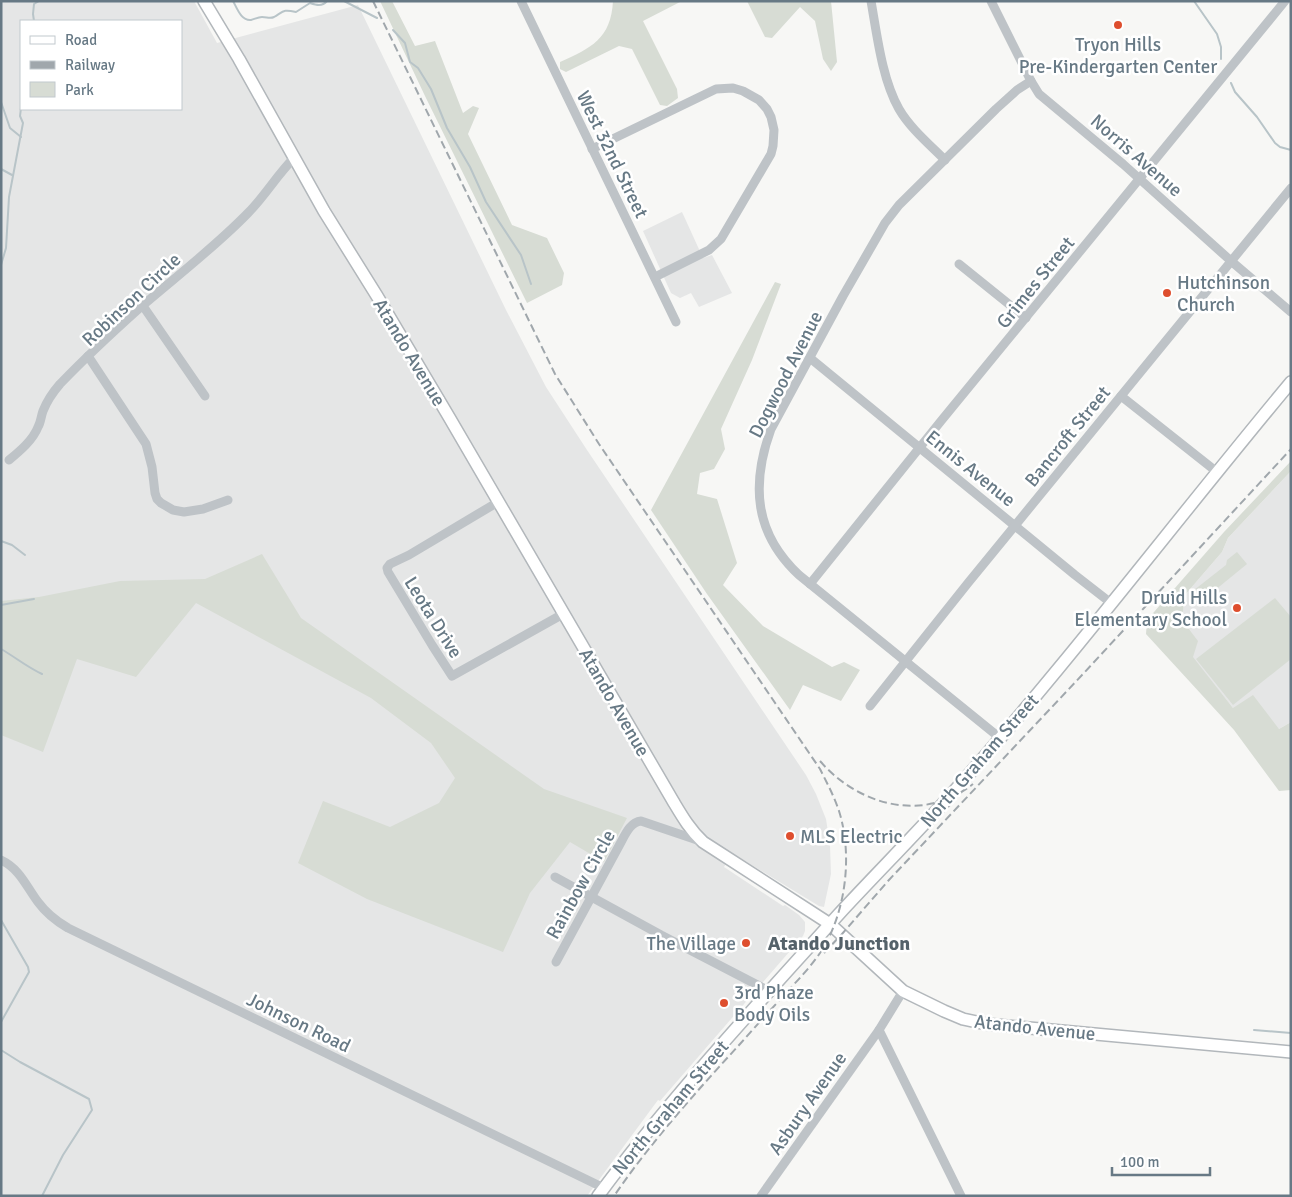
<svg xmlns="http://www.w3.org/2000/svg" width="1292" height="1197" viewBox="0 0 1292 1197" font-family="Signika,sans-serif">
<style>
.built{fill:#e5e6e6;fill-rule:evenodd}
.green{fill:#d7dcd4}
.lines{fill:none;stroke-linecap:round;stroke-linejoin:round}
.stream{stroke:#b8c4c8;stroke-width:2}
.major-casing{stroke:#b2b7bb;stroke-width:14}
.minor{stroke:#bec3c7;stroke-width:9}
.major{stroke:#fff;stroke-width:11}
.rail{stroke:#a0a7ac;stroke-width:2;stroke-dasharray:8 4;stroke-linecap:butt}
.poi-dot{fill:#de4e2e;stroke:#fff;stroke-width:2}
.labels{text-anchor:middle;stroke-width:5;stroke-linejoin:round;paint-order:stroke}
.poi-label{font-size:19px;fill:#677985;stroke:#fff;text-anchor:start}
.street-label{font-size:19px;fill:#677985;stroke:#fff}
.neighbourhood-label{font-size:20px;font-weight:bold;fill:#55626a;stroke:#fff}
</style>
<rect width="100%" height="100%" fill="#f7f7f5"/>
<g class="built">
<path d="M1,1H194L217,43L358,5L506,310L546,387L587,450L806,775L816,794L826,819L830,846L831,874L824,907L819,906L732,853L724,867L783,906L785,905L799,915L805,922V931L803,936L660,1101L658,1100L587,1196H1ZM21,21H181V109H21Z"/>
<path d="M682,212L703,258L712,255L732,293L699,307L691,293L680,298L671,293L643,231Z"/>
<path d="M1291,471V722L1279,729L1233,708L1192,657L1182,620L1185,595L1222,552L1228,538Z"/>
</g>
<g class="green">
<path d="M380,1H392L415,46L435,41L463,113L473,106L479,108L468,134L512,225L547,238L564,273L562,285L527,303L425,96Z"/>
<path d="M613,1H682L643,21L677,89L678,98L667,106L660,105L632,49L619,46L566,72L560,69V62C591,48 611,39 613,1Z"/>
<path d="M747,1H831L837,62L831,71L823,59L815,21L800,7L772,38L765,37Z"/>
<path d="M775,282L781,284L752,360L721,429L725,449L714,469L700,473L697,494L717,499L737,563L723,585L763,626L832,667L844,662L860,670L841,701L803,685L790,710L707,594L651,510Z"/>
<path d="M1291,461V471L1228,538L1222,552L1185,595L1182,620L1198,641L1193,657L1233,708L1253,695L1279,729L1291,722V790L1279,791L1234,730L1146,634L1147,620L1224,532Z"/>
<path d="M1237,552L1247,564L1198,604L1195,602L1189,594L1226,565L1227,560Z"/>
<path d="M262,554L301,618L544,789L627,818L604,862L570,842L530,893L503,952L367,899L298,863L323,801L390,827L439,803L455,778L431,743L371,698L196,603L136,677L77,659L43,752L1,735V601L39,597L120,581L205,579Z"/>
<path d="M1275,598L1291,617V659L1233,705L1196,659Z"/>
</g>
<g class="lines">
<g class="stream">
<path d="M233,1C237,8 241,21 251,20C255,19 258,17 262,17C267,17 270,19 274,17C284,11 283,9 296,12L310,3C316,5 322,7 327,1"/>
<path d="M344,1L377,18"/>
<path d="M1194,1L1217,34L1221,47V59"/>
<path d="M34,21L33,14L34,4L39,1"/>
<path d="M393,30L405,43L410,62L418,68L431,89L447,128L470,167L486,202L521,255L531,284"/>
<path d="M1231,83L1235,92L1257,117L1275,143L1280,147L1291,150"/>
<path d="M1,102L10,128L21,137"/>
<path d="M1,169L12,175"/>
<path d="M1,265L6,248L9,197L23,123L20,116L21,108"/>
<path d="M1,541L12,545L25,555"/>
<path d="M1,605L34,599"/>
<path d="M1,649C15,657 27,667 42,674"/>
<path d="M1,920L28,967L29,972L1,1022"/>
<path d="M1254,1030L1291,1033"/>
<path d="M1,1050L20,1062L89,1099L92,1110L63,1155L42,1196"/>
</g>
<g class="major-casing">
<g id="major">
<path d="M204,1L239,59L324,211L377,296L449,417L673,801C682,816 690,830 703,842L830,924L903,991L944,1011L963,1019L986,1024L1291,1052"/>
<path d="M598,1196C672,1096 756,1006 839,914C875,875 913,837 949,797C1068,663 1176,520 1291,382"/>
</g>
</g>
<g class="minor">
<path d="M521,1L676,322"/>
<path d="M871,1C877,35 882,79 899,109C910,128 929,144 945,160"/>
<path d="M991,1L1031,81L1039,94L1123,164L1231,261L1291,312"/>
<path d="M592,149L716,89L733,88L743,91L759,100L767,109L771,117L774,130L773,146L771,154L721,239L709,250L655,277"/>
<path d="M959,264L1026,318"/>
<path d="M143,306L205,396"/>
<path d="M88,356L146,444L152,467L155,493L157,499L161,503L173,510L184,512L203,509L228,500"/>
<path d="M810,358L1075,575L1111,603"/>
<path d="M1121,396L1217,472"/>
<path d="M9,460C20,451 33,440 38,427C41,422 41,416 43,411C47,401 53,392 60,384C86,357 114,331 142,306C178,275 215,247 248,213C265,196 277,175 294,158"/>
<path d="M498,502L409,555L390,564L387,568L388,572L432,645L452,676L563,614"/>
<path d="M810,584L941,421L1285,1"/>
<path d="M870,706L968,583L1291,188"/>
<path d="M1000,738L799,575C754,533 751,484 771,429L843,296L885,223L899,205L996,109L1017,90L1031,81"/>
<path d="M1,860C20,869 26,886 38,902C46,913 56,921 68,928L604,1188"/>
<path d="M555,877L661,935L769,991"/>
<path d="M556,962L620,844C625,835 630,822 641,821L703,842"/>
<path d="M903,991L879,1030L961,1196"/>
<path d="M761,1196L879,1030"/>
</g>
<use href="#major" class="major"/>
<g class="rail">
<path d="M373,1L555,374L599,444L820,769C827,783 834,796 839,811C853,855 846,914 820,953C809,969 796,982 783,996C769,1012 754,1028 740,1044C696,1092 651,1142 614,1196"/>
<path d="M820,761C859,806 924,823 973,784"/>
<path d="M824,953L842,934L888,881L1083,674L1291,449"/>
</g>
</g>
<g class="poi-dot">
<circle cx="1118" cy="25" r="5"/>
<circle cx="1167" cy="293" r="5"/>
<circle cx="1237" cy="608" r="5"/>
<circle cx="790" cy="836" r="5"/>
<circle cx="746" cy="943" r="5"/>
<circle cx="724" cy="1003" r="5"/>
</g>
<g class="labels">
<g class="poi-label">
<text x="1118" y="51" text-anchor="middle">Tryon Hills<tspan x="1118" dy="22">Pre-Kindergarten Center</tspan></text>
<text x="1177" y="289">Hutchinson<tspan x="1177" dy="22">Church</tspan></text>
<text x="1227" y="604" text-anchor="end">Druid Hills<tspan x="1227" dy="22">Elementary School</tspan></text>
<text x="800" y="843">MLS Electric</text>
<text x="736" y="950" text-anchor="end">The Village</text>
<text x="734" y="999">3rd Phaze<tspan x="734" dy="22">Body Oils</tspan></text>
</g>
<g class="street-label">
<text transform="translate(613 154) rotate(64)" y="7">West 32nd Street</text>
<text transform="translate(1137 155) rotate(41)" y="7">Norris Avenue</text>
<text transform="translate(1035 282) rotate(-51)" y="7">Grimes Street</text>
<text transform="translate(131 299) rotate(-43)" y="7">Robinson Circle</text>
<text transform="translate(410 352) rotate(59)" y="7">Atando Avenue</text>
<text transform="translate(785 374) rotate(-63)" y="7">Dogwood Avenue</text>
<text transform="translate(1067 436) rotate(-51)" y="7">Bancroft Street</text>
<text transform="translate(971 468) rotate(39)" y="7">Ennis Avenue</text>
<text transform="translate(434 617) rotate(58)" y="7">Leota Drive</text>
<text transform="translate(615 702) rotate(60)" y="7">Atando Avenue</text>
<text transform="translate(979 760) rotate(-49)" y="7">North Graham Street</text>
<text transform="translate(580 884) rotate(-61)" y="7">Rainbow Circle</text>
<text transform="translate(299 1022) rotate(26)" y="7">Johnson Road</text>
<text transform="translate(1035 1027) rotate(6)" y="7">Atando Avenue</text>
<text transform="translate(807 1103) rotate(-55)" y="7">Asbury Avenue</text>
<text transform="translate(670 1107) rotate(-50)" y="7">North Graham Street</text>
</g>
<g class="neighbourhood-label">
<text x="839" y="950">Atando Junction</text>
</g>
</g>
<rect width="1292" height="1197" fill="none" stroke="#677985" stroke-width="5"/>
<rect x="20" y="20" width="162" height="90" fill="#ffffff" stroke="#c2c9ce"/>
<rect x="30" y="36" width="25" height="8" fill="#ffffff" stroke="#c2c9ce"/>
<text x="65" y="45" font-size="15" fill="#677985">Road</text>
<rect x="30" y="61" width="25" height="8" fill="#a0a7ac" stroke="#c2c9ce"/>
<text x="65" y="70" font-size="15" fill="#677985">Railway</text>
<rect x="30" y="82" width="25" height="15" fill="#d7dcd4" stroke="#c2c9ce"/>
<text x="65" y="95" font-size="15" fill="#677985">Park</text>
<path d="M1112 1167v8h98v-8" fill="none" stroke="#677985" stroke-width="2.5"/>
<text x="1120" y="1167" font-size="15" fill="#677985" stroke="#ffffff" stroke-width="4" paint-order="stroke">100 m</text>
</svg>
